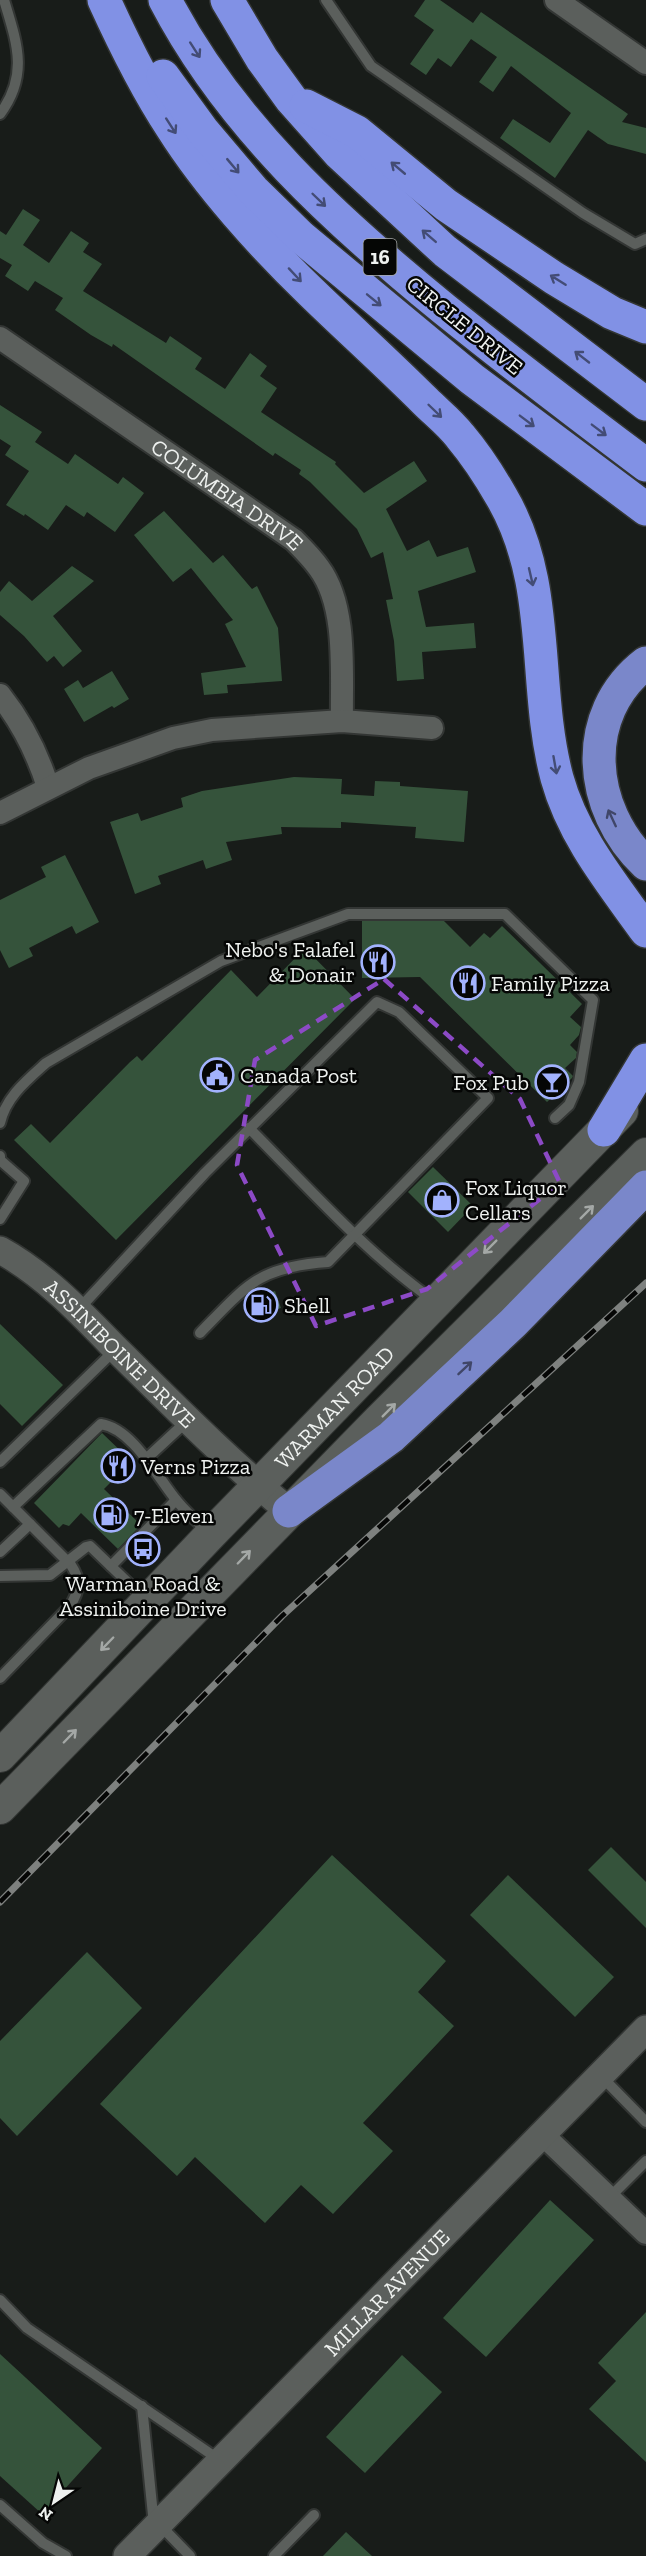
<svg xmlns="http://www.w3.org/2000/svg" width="646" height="2556" viewBox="0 0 646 2556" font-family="'Zilla Slab',serif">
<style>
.building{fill:#35533b}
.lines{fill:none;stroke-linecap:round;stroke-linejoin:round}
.service-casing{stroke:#333634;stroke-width:14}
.minor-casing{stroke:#333634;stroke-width:26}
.tertiary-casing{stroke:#333634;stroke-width:30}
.secondary-casing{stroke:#333634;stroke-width:34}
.trunk-casing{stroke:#333634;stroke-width:36}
.motorway-casing{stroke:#333634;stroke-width:36}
.service{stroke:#5b5f5c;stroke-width:10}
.minor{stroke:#5b5f5c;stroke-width:22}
.tertiary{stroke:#5b5f5c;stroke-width:27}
.secondary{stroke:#5b5f5c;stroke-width:32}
.trunk{stroke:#7a87ca;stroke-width:33}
.motorway{stroke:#8191e5;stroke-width:33}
.rail-casing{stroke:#7e817f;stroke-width:7}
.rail{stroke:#050605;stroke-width:4.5;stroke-dasharray:14;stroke-linecap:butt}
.oneway{stroke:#434c75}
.oneway2{stroke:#404668}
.oneway3{stroke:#a4a8a6}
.marked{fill:none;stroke:#8c4ac6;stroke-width:4.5;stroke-dasharray:12 8;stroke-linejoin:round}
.labels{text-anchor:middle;stroke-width:5;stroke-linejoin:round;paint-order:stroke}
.shield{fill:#050605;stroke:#a8aaa9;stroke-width:1.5}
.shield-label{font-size:21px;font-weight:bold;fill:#eef1ef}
.street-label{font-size:22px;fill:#eef1ef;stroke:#050605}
.poi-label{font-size:22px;fill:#eef1ef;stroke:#050605;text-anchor:start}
</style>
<rect width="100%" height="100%" fill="#181c19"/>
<g class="building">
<path d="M425,0H440L473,23L481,12L511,33L628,114L622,122L646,128V154L608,144L588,130L555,178L500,138L513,119L550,143L571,113L511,66L493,92L479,82L497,57L471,39L451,67L438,58L426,75L410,64L434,30L414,16Z"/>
<path d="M23,209L40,220L23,245L49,263L71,231L89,243L83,252L102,264L83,291L166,343L170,336L202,358L195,369L225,389L250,353L267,366L260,376L277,388L261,412L336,462L335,464L364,493L414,461L427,481L386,509L407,551L429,540L437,557L468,547L476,572L418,591L426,627L474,623L476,648L422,652L424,679L397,681L394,641L386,600L393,599L383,552L371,558L357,529L310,482L299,474L301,470L275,453L273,456L113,344L112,347L91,335L55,310L63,298L35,281L28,291L5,276L12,265L0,258V231L6,235Z"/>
<path d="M0,405L42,432L35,442L68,464L75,454L118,484L123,477L144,493L115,532L87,512L84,517L66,505L48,530L25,514L24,516L6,505L29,471L5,455L11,446L0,439Z"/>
<path d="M164,511L213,563L223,555L252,589L257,586L278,628L282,681L227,685L228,693L204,695L201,673L246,667L225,624L233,620L191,568L173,582L134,535Z"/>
<path d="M72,566L94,581L53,616L82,651L63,667L54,656L47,662L24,636L0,615V592L9,581L32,601Z"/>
<path d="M112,671L129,699L114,708L112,706L84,722L64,689L78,680L83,688Z"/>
<path d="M294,777L342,779L341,794L374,796L375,781L400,782V786L468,791L464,842L415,838L416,827L341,822V828L281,827L282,834L226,842L232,860L206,869L203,860L158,876L161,884L135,894L110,822L138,813L141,821L183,807L181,798L202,791Z"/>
<path d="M65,855L99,922L76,934L72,926L29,948L33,956L9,968L0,950V900L46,877L41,867Z"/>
<path d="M362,921H444L470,947L484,933L490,938L502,926L582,1004L570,1017L581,1027L579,1035L570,1045L577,1052L576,1058L565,1068L573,1076L572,1078L547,1102L420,977L362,978Z"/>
<path d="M305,948L355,999L116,1240L14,1140L31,1124L50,1143L130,1062L137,1056L142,1061L231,970L257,997Z"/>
<path d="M433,1167L473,1206L448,1232L408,1192Z"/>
<path d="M275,1291L281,1308L250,1317L245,1300Z"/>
<path d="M0,1324L63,1385L22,1426L0,1404Z"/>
<path d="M102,1433L128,1458L125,1461L128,1465L104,1489L141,1525L118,1549L81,1513L69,1526L63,1524L59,1528L34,1503Z"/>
<path d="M611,1847L646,1882V1928L588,1870Z"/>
<path d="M332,1855L446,1961L418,1992L454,2026L363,2123L393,2151L333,2214L301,2185L265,2223L195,2157L177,2176L100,2104Z"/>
<path d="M508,1875L614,1977L575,2017L470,1915Z"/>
<path d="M87,1952L142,2008L17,2136L0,2118V2041Z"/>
<path d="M550,2200L594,2240L486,2357L443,2318Z"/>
<path d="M646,2312V2462L589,2409L616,2381L598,2363Z"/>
<path d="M0,2354L102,2448L42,2514L0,2476Z"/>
<path d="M402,2355L442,2392L365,2473L326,2437Z"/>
<path d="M346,2532L372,2556H323Z"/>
</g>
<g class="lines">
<g class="service-casing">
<g id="service">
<path d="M326,0L371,66L583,213L635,244L646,239"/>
<path d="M0,114C29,75 17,43 4,0"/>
<path d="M0,1123C6,1097 26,1081 46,1063L221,961L348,914H505L593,1000L579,1082L569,1105L555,1118"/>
<path d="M249,1128C308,1187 365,1252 433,1300"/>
<path d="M0,1156V1160L24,1181L0,1219"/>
<path d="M78,1310L205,1173L377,1002L399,1012L488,1098L328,1262C258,1267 247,1285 200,1333"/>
<path d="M146,1459L187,1421"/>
<path d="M0,1462L116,1349"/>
<path d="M0,1494L71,1565C81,1580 80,1590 70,1606L0,1678"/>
<path d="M13,1507L101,1424C133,1429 157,1477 177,1501C187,1513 198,1523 210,1533"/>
<path d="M0,1552L30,1524"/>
<path d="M111,1566L176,1500"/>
<path d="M0,1576L50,1575L86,1547L90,1546L145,1599"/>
<path d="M600,2075L646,2122"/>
<path d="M609,2198L646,2161"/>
<path d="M0,2300L27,2328L221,2461"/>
<path d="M142,2406L154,2525"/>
<path d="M0,2505L43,2543L66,2556"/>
<path d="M159,2524L190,2556"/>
<path d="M274,2556L314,2515"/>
</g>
</g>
<g class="minor-casing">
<g id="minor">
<path d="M556,0L646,63"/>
<path id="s1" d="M0,338L294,540C303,549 312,558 319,568C348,607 341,675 342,721"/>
<path d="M0,695C23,724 37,752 48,787"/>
<path d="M0,813L89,768L173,738L212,730L342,721L432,728"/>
<path d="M542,2134L646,2233"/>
</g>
</g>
<g class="tertiary-casing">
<g id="tertiary">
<path id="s2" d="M0,1250C44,1274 80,1312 115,1348C172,1404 227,1460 289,1511"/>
<path id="s3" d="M127,2556L646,2029"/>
</g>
</g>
<g class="secondary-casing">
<g id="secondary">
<path id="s4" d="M0,1756L211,1534L622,1111"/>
<path d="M0,1808L379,1420L646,1154"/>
</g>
</g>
<g class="trunk-casing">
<g id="trunk">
<path d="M646,663C579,714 588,810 646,864"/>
<path d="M289,1511L391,1437L513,1323L646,1187"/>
</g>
</g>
<g class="motorway-casing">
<g id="motorway">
<path d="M104,0C124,44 145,87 172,128C208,185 263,246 312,293C349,329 388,364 425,401C436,412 450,423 460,436C476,455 489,475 501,496C553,584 532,684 557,778C573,836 611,882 646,931"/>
<path d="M165,0C230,125 336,221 444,309C510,362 578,414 646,465"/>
<path d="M227,0L262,59L291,99L340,154L445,251L646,404"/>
<path d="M163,76L203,131L253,190L301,237L472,379L646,509"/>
<path d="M306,106L357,132L446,205L554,278L612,313L646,327"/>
<path d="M604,1130L646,1060"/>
</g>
</g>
<use href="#service" class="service"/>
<use href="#minor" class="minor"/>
<use href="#tertiary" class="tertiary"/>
<use href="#secondary" class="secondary"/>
<use href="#trunk" class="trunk"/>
<use href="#motorway" class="motorway"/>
<g class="rail-casing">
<path id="rail" d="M0,1902L282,1616L646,1283"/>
</g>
<use href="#rail" class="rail"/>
</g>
<defs><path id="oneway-shaft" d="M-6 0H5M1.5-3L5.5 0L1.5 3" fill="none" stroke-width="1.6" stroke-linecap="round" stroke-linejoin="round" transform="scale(1.5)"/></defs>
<g class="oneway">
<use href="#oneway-shaft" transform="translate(195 50) rotate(57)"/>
<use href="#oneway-shaft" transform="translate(171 126) rotate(57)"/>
<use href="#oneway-shaft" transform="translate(233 166) rotate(50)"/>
<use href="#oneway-shaft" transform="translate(398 168) rotate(-140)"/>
<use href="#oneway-shaft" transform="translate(319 200) rotate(44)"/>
<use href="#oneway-shaft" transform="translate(429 236) rotate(-139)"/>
<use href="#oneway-shaft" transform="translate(295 275) rotate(47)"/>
<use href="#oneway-shaft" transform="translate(558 280) rotate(-148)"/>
<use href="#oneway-shaft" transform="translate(374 300) rotate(39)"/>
<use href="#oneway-shaft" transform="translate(582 357) rotate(-142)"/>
<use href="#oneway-shaft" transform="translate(435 411) rotate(44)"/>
<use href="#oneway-shaft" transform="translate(527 421) rotate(37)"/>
<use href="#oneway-shaft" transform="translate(599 430) rotate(37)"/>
<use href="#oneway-shaft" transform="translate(531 577) rotate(77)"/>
<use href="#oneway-shaft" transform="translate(555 765) rotate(80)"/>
</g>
<g class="oneway2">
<use href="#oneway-shaft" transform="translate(612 818) rotate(-115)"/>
<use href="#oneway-shaft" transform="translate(465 1368) rotate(-43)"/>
</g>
<g class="oneway3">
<use href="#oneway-shaft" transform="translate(587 1212) rotate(-45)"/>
<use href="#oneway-shaft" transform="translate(490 1247) rotate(135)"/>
<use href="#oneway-shaft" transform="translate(389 1410) rotate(-45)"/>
<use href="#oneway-shaft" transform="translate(244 1557) rotate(-46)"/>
<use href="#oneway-shaft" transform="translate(107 1644) rotate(134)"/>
<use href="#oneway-shaft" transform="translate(70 1736) rotate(-46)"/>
</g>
<path class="marked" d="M384,979L520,1099L560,1183L427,1289L316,1326L237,1165L255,1060Z"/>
<defs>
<g id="restaurant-ring" transform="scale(1.725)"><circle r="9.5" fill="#050605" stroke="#a2b2fd" stroke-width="1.5"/><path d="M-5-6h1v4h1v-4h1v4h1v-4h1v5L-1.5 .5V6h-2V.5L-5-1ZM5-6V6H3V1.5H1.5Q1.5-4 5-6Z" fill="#a2b2fd"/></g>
<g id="civic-ring" transform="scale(1.725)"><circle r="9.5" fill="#050605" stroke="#a2b2fd" stroke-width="1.5"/><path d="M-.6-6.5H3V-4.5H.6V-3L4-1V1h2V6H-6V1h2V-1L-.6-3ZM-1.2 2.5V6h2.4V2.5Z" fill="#a2b2fd"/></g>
<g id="bar-ring" transform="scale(1.725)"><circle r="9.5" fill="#050605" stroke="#a2b2fd" stroke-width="1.5"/><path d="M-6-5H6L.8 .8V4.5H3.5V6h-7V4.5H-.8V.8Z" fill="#a2b2fd"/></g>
<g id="shop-ring" transform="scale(1.725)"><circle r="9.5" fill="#050605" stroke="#a2b2fd" stroke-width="1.5"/><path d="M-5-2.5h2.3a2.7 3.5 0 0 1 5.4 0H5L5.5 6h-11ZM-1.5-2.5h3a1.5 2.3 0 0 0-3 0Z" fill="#a2b2fd"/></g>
<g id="fuel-ring" transform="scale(1.725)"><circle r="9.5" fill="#050605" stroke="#a2b2fd" stroke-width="1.5"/><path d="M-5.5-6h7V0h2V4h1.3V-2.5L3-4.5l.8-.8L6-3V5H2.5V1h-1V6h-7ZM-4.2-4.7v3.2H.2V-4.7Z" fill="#a2b2fd"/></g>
<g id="bus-ring" transform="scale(1.725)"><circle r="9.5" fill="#050605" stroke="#a2b2fd" stroke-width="1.5"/><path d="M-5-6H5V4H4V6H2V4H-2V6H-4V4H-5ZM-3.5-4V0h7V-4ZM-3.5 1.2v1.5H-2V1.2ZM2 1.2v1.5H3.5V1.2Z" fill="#a2b2fd"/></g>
</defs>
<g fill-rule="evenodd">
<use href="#restaurant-ring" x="378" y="962"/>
<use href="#restaurant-ring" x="468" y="983"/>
<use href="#civic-ring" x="217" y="1075"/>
<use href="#bar-ring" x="552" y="1082"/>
<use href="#shop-ring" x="442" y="1200"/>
<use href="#fuel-ring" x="261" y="1305"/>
<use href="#restaurant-ring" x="118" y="1466"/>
<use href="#fuel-ring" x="111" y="1515"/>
<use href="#bus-ring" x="143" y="1549"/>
</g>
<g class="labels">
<rect class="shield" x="363.5" y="239" width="33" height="36" rx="4.5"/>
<g class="shield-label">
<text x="380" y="264">16</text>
</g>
<g class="street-label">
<text transform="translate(465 325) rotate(39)" y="8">CIRCLE DRIVE</text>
<text dy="8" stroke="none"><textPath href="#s1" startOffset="276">COLUMBIA DRIVE</textPath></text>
<text dy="8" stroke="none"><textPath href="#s2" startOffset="159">ASSINIBOINE DRIVE</textPath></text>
<text dy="8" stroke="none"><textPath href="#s4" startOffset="483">WARMAN ROAD</textPath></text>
<text dy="8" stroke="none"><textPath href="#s3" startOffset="370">MILLAR AVENUE</textPath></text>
</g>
<g class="poi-label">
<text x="355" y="957" text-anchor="end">Nebo's Falafel<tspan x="355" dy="25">&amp; Donair</tspan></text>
<text x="491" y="991">Family Pizza</text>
<text x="240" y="1083">Canada Post</text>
<text x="529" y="1090" text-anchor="end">Fox Pub</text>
<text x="465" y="1195">Fox Liquor<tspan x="465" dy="25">Cellars</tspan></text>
<text x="284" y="1313">Shell</text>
<text x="141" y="1474">Verns Pizza</text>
<text x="134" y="1523">7-Eleven</text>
<text x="143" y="1591" text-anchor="middle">Warman Road &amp;<tspan x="143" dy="25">Assiniboine Drive</tspan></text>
</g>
</g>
<g transform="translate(54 2502) rotate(215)" stroke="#050605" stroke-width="4.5" paint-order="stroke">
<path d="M0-4.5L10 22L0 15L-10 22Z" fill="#eef1ef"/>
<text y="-9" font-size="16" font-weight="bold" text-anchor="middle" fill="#eef1ef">N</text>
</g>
</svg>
